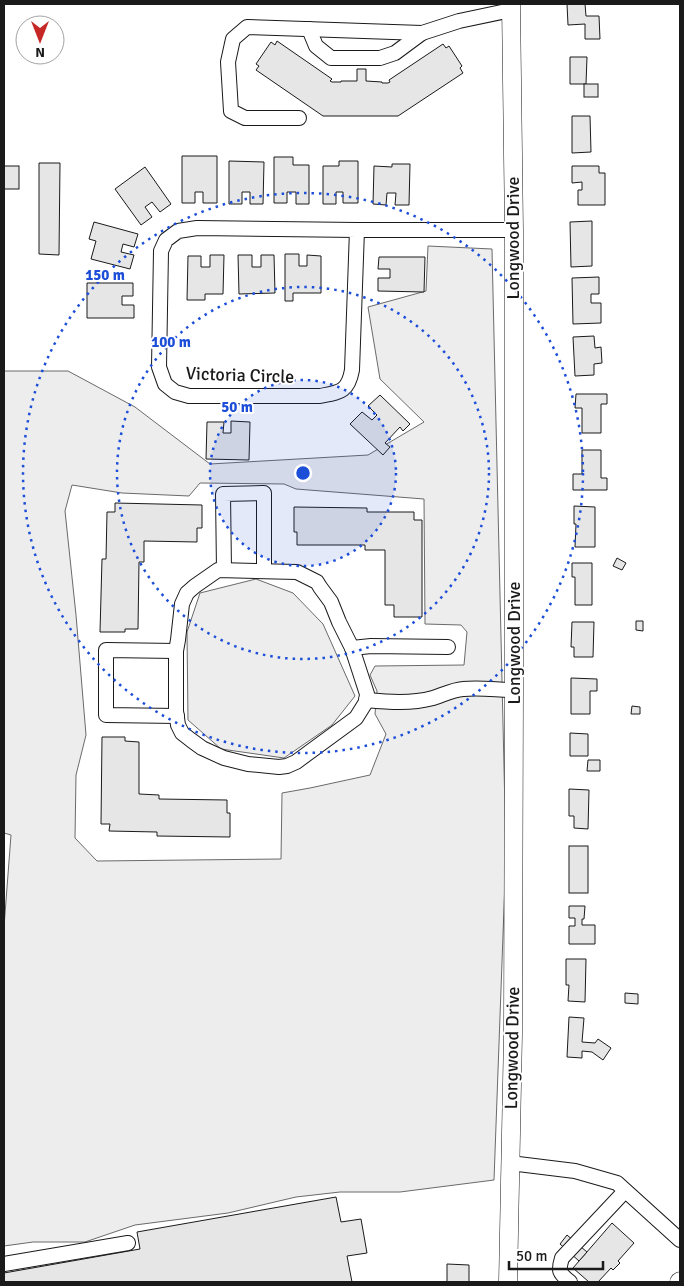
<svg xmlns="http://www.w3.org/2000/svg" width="684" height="1286" viewBox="0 0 684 1286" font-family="Signika,sans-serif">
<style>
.green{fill:#ededed;stroke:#6a6a6a;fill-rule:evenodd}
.building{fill:#e6e6e6;stroke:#1a1a1a}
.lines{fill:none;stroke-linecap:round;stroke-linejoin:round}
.minor-casing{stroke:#1a1a1a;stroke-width:16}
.major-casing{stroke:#1a1a1a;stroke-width:19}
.minor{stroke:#fff;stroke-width:14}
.major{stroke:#fff;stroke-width:18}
.ring{fill:none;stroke:#1d4ed8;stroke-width:2.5;stroke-dasharray:2.5 5}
.labels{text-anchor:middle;stroke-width:4;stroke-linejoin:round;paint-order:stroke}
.street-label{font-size:18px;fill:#1a1a1a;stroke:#fff}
.centre{fill:#1d4ed8;stroke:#fff;stroke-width:2.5}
.ring-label{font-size:15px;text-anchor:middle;font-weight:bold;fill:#1d4ed8;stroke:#fff;stroke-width:4;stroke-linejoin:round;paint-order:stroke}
</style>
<rect width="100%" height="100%" fill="#fff"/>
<g class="green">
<path d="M428,246L492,249L506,853L494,1180L400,1192H340L296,1197L228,1213L135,1225L85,1242H33L4,1246V927L11,835L4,833V371H68L135,407L210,464L368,455L424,422L380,379L368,307L426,291ZM200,483L284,484L296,489L424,499L425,624L461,625L467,632L464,665L375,666L370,675L377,691L375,714L386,734L370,775L310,788L282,793L281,859L97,861L75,838L76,775L86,735L76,615L65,511L72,485L122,493L189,496Z"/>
<path d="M256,579L293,593L323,624L355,696L332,725L284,758L221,749L188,720L187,632L200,593Z"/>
</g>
<g class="building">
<path d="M567,4H585L586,16H599L600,39H585V24L568,25Z"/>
<path d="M277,41L332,79L330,81L332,82H341V81H357V69H366V81L382,82V83H388L390,82L389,80L443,44L446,48L449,46L462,66L460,68L463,73L398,116H323L256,70L259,66L256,64L271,42L275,45Z"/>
<path d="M570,57H587L586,84H570Z"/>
<rect x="584" y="84" width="14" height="13"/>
<path d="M572,116H590L591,152L572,153Z"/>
<path d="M182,156H217V203H203V192H195V203H182Z"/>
<path d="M274,157H293V165H309V204H296V192H287V203H274Z"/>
<path d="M229,161L264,162L263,204H250V192H242V204H229Z"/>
<path d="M339,161H358V203H343V192H336V204H323V166H339Z"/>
<path d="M39,163H60L59,255L39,254Z"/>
<path d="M392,164H410L409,205H395L396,193H387L386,205L373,204L374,166L392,167Z"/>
<rect x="4" y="166" width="15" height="23"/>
<path d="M572,166H599V173H605V205H578V190H582V182L572,183Z"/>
<path d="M145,167L171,204L160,212L152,202L145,207L152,217L141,225L115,189Z"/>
<path d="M592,221V266L571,267L570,222Z"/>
<path d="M94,222L138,234L134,247L123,244L121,252L134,255L130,269L91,259L96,241L89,239Z"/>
<path d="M285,254H299V266H307V255L321,256V293H293V301H285Z"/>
<path d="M210,255H224L223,294H205V300H187L188,256H201V267H210Z"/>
<path d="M238,255H252V267H261V255H274L275,293L239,294Z"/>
<path d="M379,257H425L424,292L378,291V278H390V269H378Z"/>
<path d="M599,277V294H591V303H601V323L573,324L572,278Z"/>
<path d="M87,283H133V296H122V305H134V318H87Z"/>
<path d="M594,336L595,348L601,347L602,363L594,364V375L575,376L573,337Z"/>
<path d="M576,394H607V404H601V433H582V408H575Z"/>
<path d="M380,395L410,424L403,431L400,427L385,443L390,447L383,455L350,424L362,412L372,420L377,415L368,406Z"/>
<path d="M231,421L250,422L249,460L206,459L207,422H224L223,433H231Z"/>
<path d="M582,450H601V478H607V490H573V474H582Z"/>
<path d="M115,503L202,505V528H197V542L144,541V562H139L138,629H125V632H100L102,559H106L107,512H115Z"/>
<path d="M574,506L595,507V547H575L576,524H574Z"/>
<path d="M294,507L367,508V512H414V520H422V617H394V605H385V550H365V545H297V532H294Z"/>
<path d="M617,558L626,563L622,570L613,566Z"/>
<path d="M572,563H592V605H575V577H572Z"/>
<path d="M636,621H643V631L636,630Z"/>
<path d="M572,622H594L593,657H574V647H571Z"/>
<path d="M571,678L597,679V691H590V714H571Z"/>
<path d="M632,706L640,707V714H631Z"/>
<path d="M570,733L588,734V756H570Z"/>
<path d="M102,737H125V741L139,742V794L159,795V799L227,800V813H230V837L157,836V832L109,831L110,824H101Z"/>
<path d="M588,760H600V771H587Z"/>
<path d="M569,789L589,790L588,829L574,828V816H569Z"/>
<rect x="569" y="846" width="19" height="47"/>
<path d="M569,906H585L584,919H582V925H595V944H569V926H575V918H569Z"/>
<path d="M566,959H586L585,1002L568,1001L569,985H566Z"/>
<path d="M625,993L638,994V1004L625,1003Z"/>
<path d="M569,1017L584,1018L582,1042L595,1043L598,1039L611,1048L603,1060L592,1052L582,1051V1058L567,1057Z"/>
<path d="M336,1197L341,1222L361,1219L367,1253L347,1256L352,1282H4V1273L140,1249L137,1232Z"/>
<path d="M612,1223L634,1243L618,1261L620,1263L613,1270L611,1268L598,1282H589L573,1268Z"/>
<path d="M567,1235L587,1252L579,1261L560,1244Z"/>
<path d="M447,1264L469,1265V1282H447Z"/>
</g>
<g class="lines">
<g class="minor-casing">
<g id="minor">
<path d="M309,29L316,46L331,58H380L395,53L422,33"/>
<path d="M299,118H245L231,111L228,62L233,39L247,27L422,33L459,21L511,10"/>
<path d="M197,228L357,230L352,370C348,392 340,392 320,396H189L175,392L165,384L159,367L161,251L166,240L178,231Z"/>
<path d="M357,230H514"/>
<path d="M218,570L297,572L317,582L320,587L331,602L339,622L352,648L367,694L366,702L356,718L296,762L287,766L279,767L248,764L224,758L202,748L191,740L182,733L178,725L176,711V651L178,640L182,604L187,593L195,586Z"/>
<path d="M224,570L223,494L264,493V570"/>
<path d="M352,648L371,646L448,647"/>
<path d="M176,651L106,650V715L177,716"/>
<path d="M366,700C388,702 411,704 433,698C443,695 452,690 463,689C480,687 498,690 514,690"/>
<path d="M510,1163L575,1171L617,1183L680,1240"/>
<path d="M4,1264L128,1243"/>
<path d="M570,1282C559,1273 558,1271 562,1258L625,1191"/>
</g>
</g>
<g class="major-casing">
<g id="major">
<path d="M508,1282L513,1034L514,690V230L511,4"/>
<path d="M679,1282L680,1281"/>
</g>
</g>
<use href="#minor" class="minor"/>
<use href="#major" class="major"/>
</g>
<circle cx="303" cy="473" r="93" fill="#1d4ed8" fill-opacity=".12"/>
<g class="ring">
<circle cx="303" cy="473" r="93"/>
<circle cx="303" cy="473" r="186"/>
<circle cx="303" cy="473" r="280"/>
</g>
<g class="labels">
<g class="street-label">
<text transform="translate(513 238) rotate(-90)" y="6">Longwood Drive</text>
<text transform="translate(240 375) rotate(2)" y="6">Victoria Circle</text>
<text transform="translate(514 643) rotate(-90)" y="6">Longwood Drive</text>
<text transform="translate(512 1048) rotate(-89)" y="6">Longwood Drive</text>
</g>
</g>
<circle cx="303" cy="473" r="8" class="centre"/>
<g class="ring-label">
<text x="105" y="280">150 m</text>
<text x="171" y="347">100 m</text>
<text x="237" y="412">50 m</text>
</g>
<rect width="684" height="1286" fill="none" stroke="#1a1a1a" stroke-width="10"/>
<g transform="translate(40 40) rotate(180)"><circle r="24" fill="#ffffff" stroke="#a3a3a3"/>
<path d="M0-4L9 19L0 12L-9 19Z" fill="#c62828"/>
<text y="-8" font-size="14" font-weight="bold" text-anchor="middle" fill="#1a1a1a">N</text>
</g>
<path d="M509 1261v8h94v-8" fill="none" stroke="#1a1a1a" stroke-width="2.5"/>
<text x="516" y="1261" font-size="15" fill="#1a1a1a" stroke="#ffffff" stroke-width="4" paint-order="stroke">50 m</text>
</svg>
